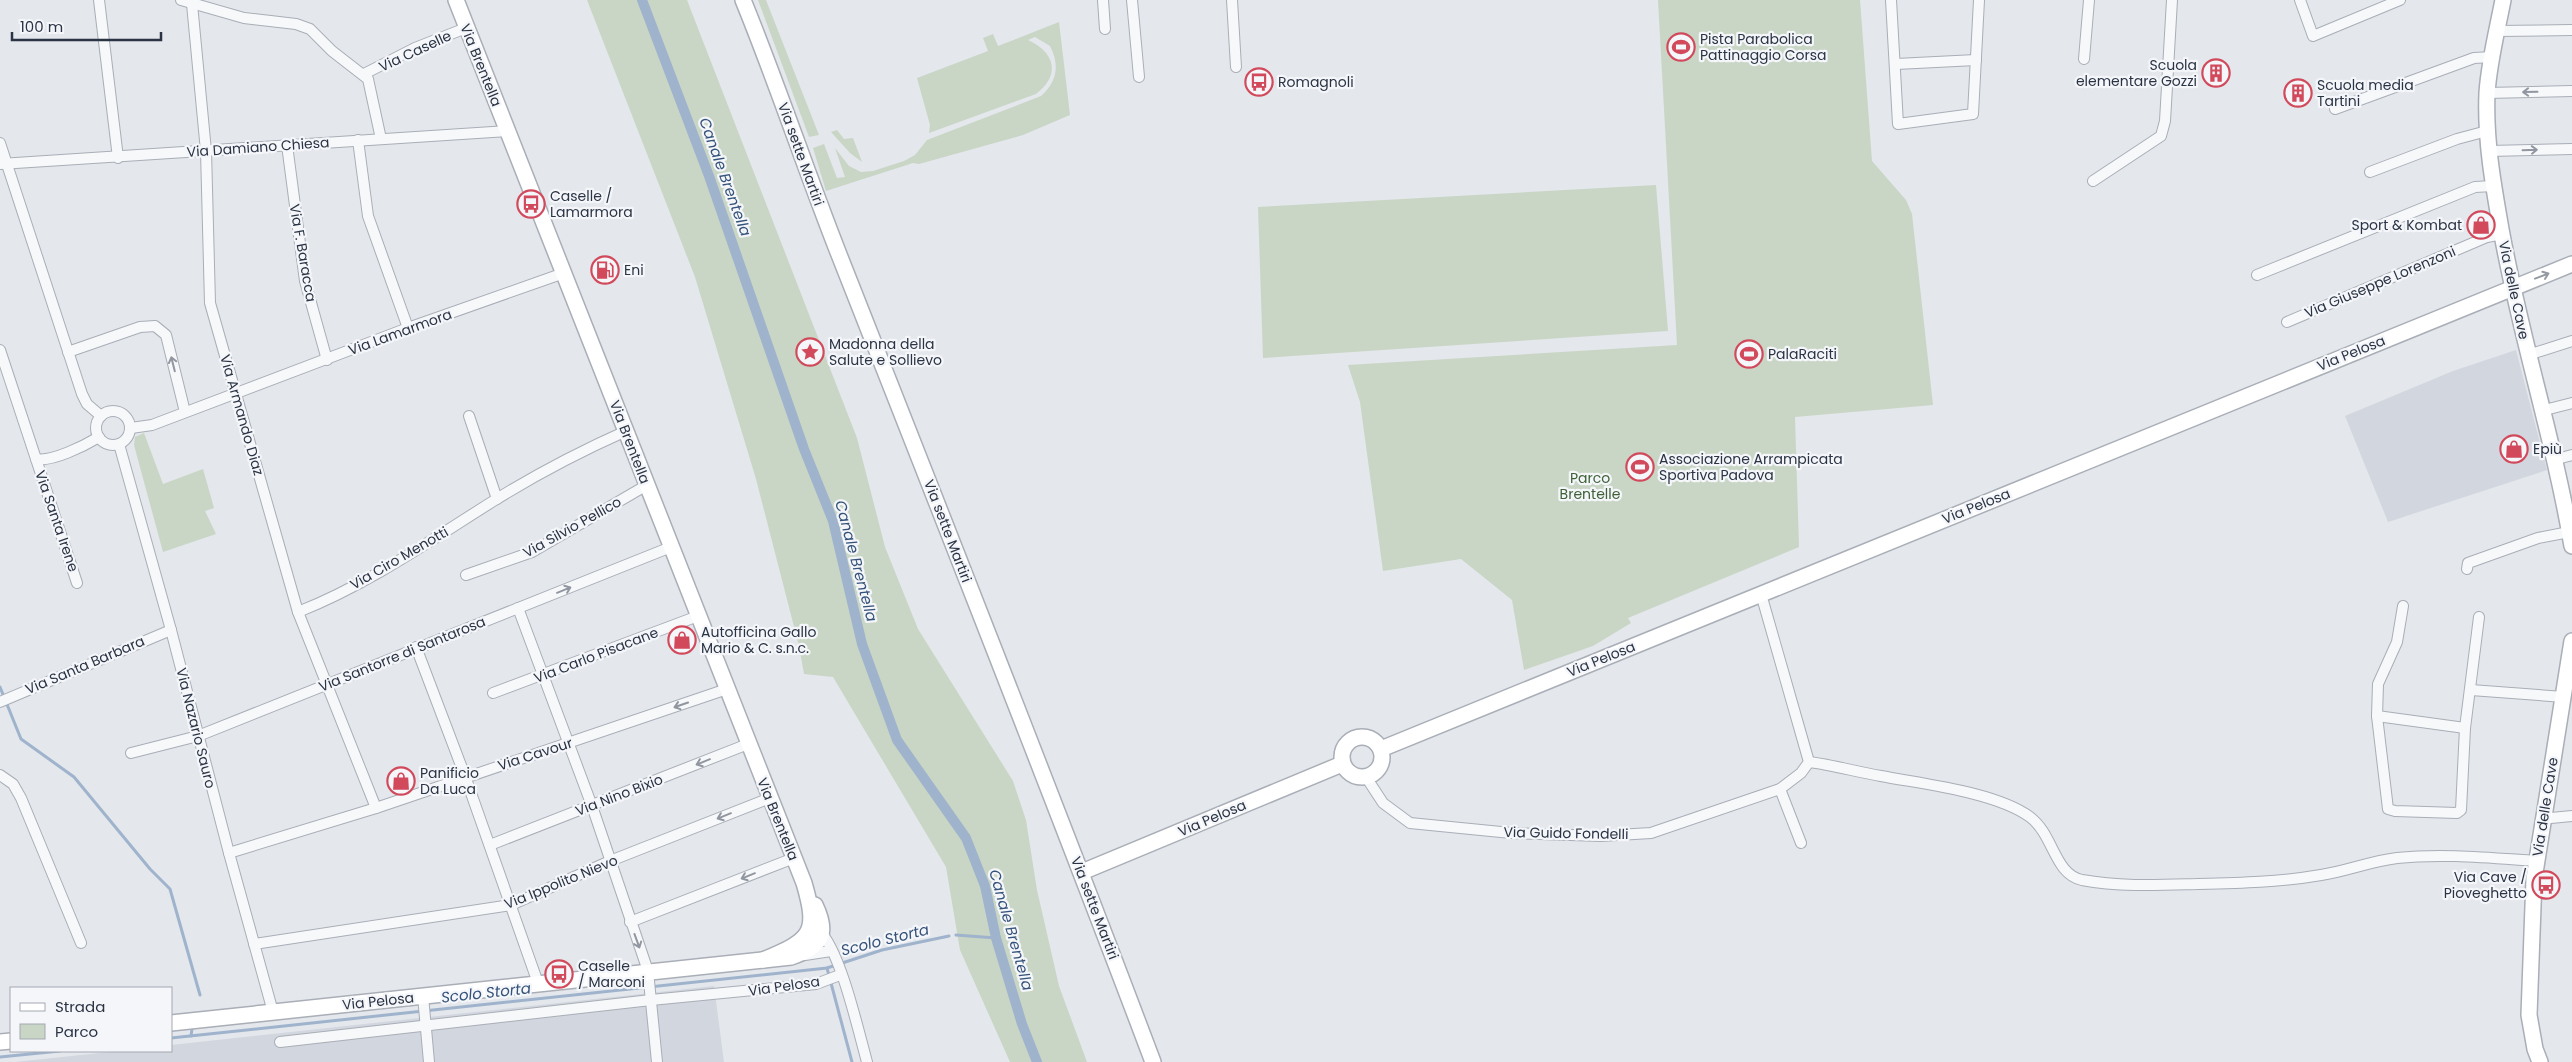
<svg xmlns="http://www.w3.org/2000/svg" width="2572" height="1062" viewBox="0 0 2572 1062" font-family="Poppins,sans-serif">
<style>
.built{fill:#d2d6de}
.green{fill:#c9d6c5}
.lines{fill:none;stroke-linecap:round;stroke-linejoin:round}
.stream{stroke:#9fb4cc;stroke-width:3}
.canal{stroke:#9fb4cc;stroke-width:10}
.street-casing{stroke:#a9aeb7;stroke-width:12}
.secondary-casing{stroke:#a9aeb7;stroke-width:18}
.street{stroke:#f7f8fa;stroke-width:10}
.secondary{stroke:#fff;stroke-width:15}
.oneway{stroke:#9196a0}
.oneway2{stroke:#959aa2}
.labels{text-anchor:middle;stroke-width:4.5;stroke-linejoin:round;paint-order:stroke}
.poi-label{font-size:14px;fill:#2b3445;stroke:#f4f6f9;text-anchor:start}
.street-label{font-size:14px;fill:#2b3445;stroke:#f4f6f9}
.park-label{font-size:14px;fill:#3f6138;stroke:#f4f6f9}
.water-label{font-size:15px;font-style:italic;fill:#34527a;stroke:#f4f6f9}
</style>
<rect width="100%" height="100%" fill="#e4e7ec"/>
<g class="built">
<path d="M2516,350L2547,470L2388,522L2345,416L2453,371Z"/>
<path d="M714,986L724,1062H15L119,1051H171V1045Z"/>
</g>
<g class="green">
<path d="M587,0H687L857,438L885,547L918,629L1013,781L1026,820L1037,890L1059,986L1087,1062H1010L960,950L946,867L833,677L804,674L799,646L756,479L695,277Z"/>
<path d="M758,0H766L819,135L809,137Z"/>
<path d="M1658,0H1860L1872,161L1906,200L1912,214L1933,405L1795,417L1799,547L1628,618L1631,623L1593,646L1524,670L1512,600L1461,559L1383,571L1360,402L1348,365L1677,345Z"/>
<path d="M1059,22L1070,115L1023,135L919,164L913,163L826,191L813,148L824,144L837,178L845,177L835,148L849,166L861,172L873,171L904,161L915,155L927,140L1041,96C1057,82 1060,65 1050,46L1035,37L1028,40C1055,52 1061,75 1036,94L929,133L930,125L917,78L988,51L983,38L993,34L998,46Z"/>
<path d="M837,130L844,139L853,138L862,162L850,153L831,132Z"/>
<path d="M1656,185L1668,331L1263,358L1258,207Z"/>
<path d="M144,433L163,484L203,469L214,508L205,511L216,534L163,552L134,445L135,437Z"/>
</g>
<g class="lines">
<g class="stream">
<path d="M0,687L21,739L74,777L150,869L170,889L200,995"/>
<path d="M956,935L996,938"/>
<path d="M827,968L852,1062"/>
<path d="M191,1036L192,1029"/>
<path d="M171,1038L827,968L882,950L949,936"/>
<path d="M0,1057L60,1051"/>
</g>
<path class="canal" d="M642,0L709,176L804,449L833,521L862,644L897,740L966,838L985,886L996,938L1022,1024L1037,1062"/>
<g class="street-casing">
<g id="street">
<path d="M99,0L118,158"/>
<path d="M181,0L244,18L296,24L310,29L332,51L368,79L381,139"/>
<path d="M1103,0L1105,29"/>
<path d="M1132,0L1139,77"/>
<path d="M1232,0L1236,67"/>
<path d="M1891,0L1898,124L1973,114L1979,0"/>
<path d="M2300,0L2313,36L2400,0"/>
<path d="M192,4L206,151L210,303L298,612L376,808"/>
<path d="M2496,31L2572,30"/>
<path d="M2084,59L2089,0"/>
<path d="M1896,64L1976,60"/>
<path d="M364,74L415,48L466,28"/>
<path d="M2487,93L2572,91"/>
<path d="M2335,109L2474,58L2492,57"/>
<path d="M358,140L368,216L408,328"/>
<path d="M0,143L82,394L87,404L101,416"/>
<path d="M287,145L305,281L327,360"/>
<path d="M2489,151L2572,149"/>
<path d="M0,164L508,131"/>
<path d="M2370,172L2457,139L2487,131"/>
<path d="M2093,181L2161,136L2165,121L2172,0"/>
<path d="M2257,275L2475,187L2493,186"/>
<path d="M2287,322L2487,237L2502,234"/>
<path d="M0,350L77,583"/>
<path d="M68,352L140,327L155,326L166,335L185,412"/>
<path d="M2528,355L2572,341"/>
<circle cx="113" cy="428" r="17"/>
<path d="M2541,411L2572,403"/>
<path d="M469,416L497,499"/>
<path d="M131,428L152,425L408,328L564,273"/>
<path d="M119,444L171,630L229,853L273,1012"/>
<path d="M36,459C52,462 84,446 99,437"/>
<path d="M2553,460L2572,455"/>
<path d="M2467,569L2468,563L2538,538L2569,532"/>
<path d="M466,575L532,552L647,485"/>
<path d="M2403,606L2397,642L2378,684L2377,716L2388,809L2395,811L2457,813L2461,810L2465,728L2479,617"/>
<path d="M518,608L592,806L648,971L657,1062"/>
<path d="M298,612C369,584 431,540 495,500C537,474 581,451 626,431"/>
<path d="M416,647L465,776L538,983"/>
<path d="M2471,690L2564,697"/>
<path d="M493,693L698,616"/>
<path d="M0,702L171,630"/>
<path d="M2377,716L2465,728"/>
<path d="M131,753L198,736L671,547"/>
<path d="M1809,762C1833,765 1857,772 1881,776C1922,784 1996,792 2030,817C2054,835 2054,874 2082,880C2120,887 2160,885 2198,884C2239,883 2281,882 2321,875C2347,871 2371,861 2397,858C2442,853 2491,858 2536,861"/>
<path d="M0,775L13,784L21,798L81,943"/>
<path d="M1366,777L1383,803L1410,823L1511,833L1601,836L1651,833L1780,789L1801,773L1809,762L1761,594"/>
<path d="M1780,789L1801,843"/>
<path d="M2544,816L2551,818L2572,816"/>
<path d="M490,845L748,744"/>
<path d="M229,853L376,808L727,689"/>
<path d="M630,922L794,858"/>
<path d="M819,930C841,952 858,1030 867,1062"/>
<path d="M254,944L511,905L610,861L770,798"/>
<path d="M805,955L831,951"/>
<path d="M423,996L429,1062"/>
<path d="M280,1042L651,1000L816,984L840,975"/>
</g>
</g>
<g class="secondary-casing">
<g id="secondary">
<path d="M456,0L804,883C819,934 811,940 763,960"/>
<path d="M743,0C777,83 805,168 838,252C944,521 1051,791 1153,1062"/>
<path d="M2503,0C2497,31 2489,62 2487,93C2485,139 2493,184 2501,229C2520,336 2554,439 2572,546"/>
<circle cx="1362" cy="757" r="20"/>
<path d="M1381,749L2572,264"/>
<path d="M1082,872L1342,764"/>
<path d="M171,1023L791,957C822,947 829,934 815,905"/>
<path d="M0,1042L11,1041"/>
<path d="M2540,1062L2535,1049L2529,1015L2534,879L2572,641"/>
</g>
</g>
<use href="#street" class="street"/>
<use href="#secondary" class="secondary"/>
</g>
<defs><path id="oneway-shaft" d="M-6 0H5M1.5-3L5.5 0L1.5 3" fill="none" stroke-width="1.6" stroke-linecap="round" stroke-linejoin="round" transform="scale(1.25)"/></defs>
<g class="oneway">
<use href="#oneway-shaft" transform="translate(2530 92) rotate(179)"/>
<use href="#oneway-shaft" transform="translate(2530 150) rotate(-2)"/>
<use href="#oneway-shaft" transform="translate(173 364) rotate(-104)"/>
<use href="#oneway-shaft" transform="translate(564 590) rotate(-22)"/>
<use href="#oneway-shaft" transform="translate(681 705) rotate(161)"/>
<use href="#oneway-shaft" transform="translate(703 762) rotate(158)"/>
<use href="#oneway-shaft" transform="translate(724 816) rotate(158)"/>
<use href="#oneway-shaft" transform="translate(748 876) rotate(158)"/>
<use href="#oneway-shaft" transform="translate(637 941) rotate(70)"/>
</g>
<use class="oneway2" href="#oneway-shaft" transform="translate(2542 276) rotate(-21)"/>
<defs>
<g id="stadium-ring" transform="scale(1.4375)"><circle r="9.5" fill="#f4f6f9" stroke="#d1495b" stroke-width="1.5"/><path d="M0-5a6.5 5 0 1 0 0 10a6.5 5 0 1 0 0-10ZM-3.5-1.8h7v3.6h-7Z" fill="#d1495b"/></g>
<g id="building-ring" transform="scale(1.4375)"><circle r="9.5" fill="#f4f6f9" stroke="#d1495b" stroke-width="1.5"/><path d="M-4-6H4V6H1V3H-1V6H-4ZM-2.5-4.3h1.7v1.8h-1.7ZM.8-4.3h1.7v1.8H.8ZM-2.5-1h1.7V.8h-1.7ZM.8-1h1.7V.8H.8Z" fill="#d1495b"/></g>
<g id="bus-ring" transform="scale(1.4375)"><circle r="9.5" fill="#f4f6f9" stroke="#d1495b" stroke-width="1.5"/><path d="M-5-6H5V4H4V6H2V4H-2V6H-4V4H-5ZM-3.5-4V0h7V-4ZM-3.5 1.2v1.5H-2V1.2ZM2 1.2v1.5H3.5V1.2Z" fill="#d1495b"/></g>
<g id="shop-ring" transform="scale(1.4375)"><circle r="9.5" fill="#f4f6f9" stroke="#d1495b" stroke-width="1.5"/><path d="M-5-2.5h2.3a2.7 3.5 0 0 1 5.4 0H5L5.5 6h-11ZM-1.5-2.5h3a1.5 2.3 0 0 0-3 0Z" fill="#d1495b"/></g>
<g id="fuel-ring" transform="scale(1.4375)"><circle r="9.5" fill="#f4f6f9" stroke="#d1495b" stroke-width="1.5"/><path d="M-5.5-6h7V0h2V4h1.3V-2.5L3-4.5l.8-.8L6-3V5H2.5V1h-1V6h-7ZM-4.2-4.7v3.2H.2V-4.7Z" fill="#d1495b"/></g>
<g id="sight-ring" transform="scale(1.4375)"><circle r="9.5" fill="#f4f6f9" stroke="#d1495b" stroke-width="1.5"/><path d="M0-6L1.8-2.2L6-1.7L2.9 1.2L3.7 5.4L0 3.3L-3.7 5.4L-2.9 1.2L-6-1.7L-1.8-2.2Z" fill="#d1495b"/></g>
</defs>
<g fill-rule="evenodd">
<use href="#stadium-ring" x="1681" y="47"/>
<use href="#building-ring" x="2216" y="73"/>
<use href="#bus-ring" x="1259" y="82"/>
<use href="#building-ring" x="2298" y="93"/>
<use href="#bus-ring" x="531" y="204"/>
<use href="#shop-ring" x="2481" y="225"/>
<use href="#fuel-ring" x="605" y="270"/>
<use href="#sight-ring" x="810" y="352"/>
<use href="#stadium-ring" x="1749" y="354"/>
<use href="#shop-ring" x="2514" y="449"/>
<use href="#stadium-ring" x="1640" y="467"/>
<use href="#shop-ring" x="682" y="640"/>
<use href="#shop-ring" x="401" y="781"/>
<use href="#bus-ring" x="2546" y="885"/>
<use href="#bus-ring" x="559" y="974"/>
</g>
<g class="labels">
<g class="poi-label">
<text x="1700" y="44">Pista Parabolica<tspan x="1700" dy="16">Pattinaggio Corsa</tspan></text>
<text x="2197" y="70" text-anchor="end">Scuola<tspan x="2197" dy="16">elementare Gozzi</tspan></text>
<text x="1278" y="87">Romagnoli</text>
<text x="2317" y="90">Scuola media<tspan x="2317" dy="16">Tartini</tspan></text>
<text x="550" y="201">Caselle /<tspan x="550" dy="16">Lamarmora</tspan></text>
<text x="2462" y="230" text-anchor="end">Sport &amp; Kombat</text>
<text x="624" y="275">Eni</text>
<text x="829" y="349">Madonna della<tspan x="829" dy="16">Salute e Sollievo</tspan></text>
<text x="1768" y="359">PalaRaciti</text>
<text x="2533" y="454">Epiù</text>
<text x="1659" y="464">Associazione Arrampicata<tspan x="1659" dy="16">Sportiva Padova</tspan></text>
<text x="701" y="637">Autofficina Gallo<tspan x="701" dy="16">Mario &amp; C. s.n.c.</tspan></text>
<text x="420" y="778">Panificio<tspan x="420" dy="16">Da Luca</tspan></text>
<text x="2527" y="882" text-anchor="end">Via Cave /<tspan x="2527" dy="16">Pioveghetto</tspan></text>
<text x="578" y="971">Caselle<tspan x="578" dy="16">/ Marconi</tspan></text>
</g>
<g class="street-label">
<text transform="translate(415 51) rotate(-25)" y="5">Via Caselle</text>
<text transform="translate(481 65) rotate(68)" y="5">Via Brentella</text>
<text transform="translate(258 147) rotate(-4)" y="5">Via Damiano Chiesa</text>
<text transform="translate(801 154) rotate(70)" y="5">Via sette Martiri</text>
<text transform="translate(303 253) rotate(80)" y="5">Via F. Baracca</text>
<text transform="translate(2380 282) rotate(-23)" y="5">Via Giuseppe Lorenzoni</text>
<text transform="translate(2514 290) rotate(78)" y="5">Via delle Cave</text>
<text transform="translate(400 332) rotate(-20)" y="5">Via Lamarmora</text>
<text transform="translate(2351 353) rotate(-22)" y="5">Via Pelosa</text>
<text transform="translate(242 415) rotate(74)" y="5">Via Armando Diaz</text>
<text transform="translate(630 442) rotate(69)" y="5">Via Brentella</text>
<text transform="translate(1976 506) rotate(-22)" y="5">Via Pelosa</text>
<text transform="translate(57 521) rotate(71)" y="5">Via Santa Irene</text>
<text transform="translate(572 527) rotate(-29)" y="5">Via Silvio Pellico</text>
<text transform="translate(948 531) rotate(69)" y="5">Via sette Martiri</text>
<text transform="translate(399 558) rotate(-30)" y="5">Via Ciro Menotti</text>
<text transform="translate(402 654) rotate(-22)" y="5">Via Santorre di Santarosa</text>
<text transform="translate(596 655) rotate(-21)" y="5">Via Carlo Pisacane</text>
<text transform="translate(1601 659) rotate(-22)" y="5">Via Pelosa</text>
<text transform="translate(85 665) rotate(-23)" y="5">Via Santa Barbara</text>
<text transform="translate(196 728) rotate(76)" y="5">Via Nazario Sauro</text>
<text transform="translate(535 754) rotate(-18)" y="5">Via Cavour</text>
<text transform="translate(619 795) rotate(-21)" y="5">Via Nino Bixio</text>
<text transform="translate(2545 807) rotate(-81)" y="5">Via delle Cave</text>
<text transform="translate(1212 818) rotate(-23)" y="5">Via Pelosa</text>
<text transform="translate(778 819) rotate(68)" y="5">Via Brentella</text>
<text transform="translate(1566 833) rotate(1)" y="5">Via Guido Fondelli</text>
<text transform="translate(561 882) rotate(-22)" y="5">Via Ippolito Nievo</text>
<text transform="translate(1095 908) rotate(69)" y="5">Via sette Martiri</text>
<text transform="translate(784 986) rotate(-8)" y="5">Via Pelosa</text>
<text transform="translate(378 1001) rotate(-6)" y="5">Via Pelosa</text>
</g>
<g class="park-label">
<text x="1590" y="483">Parco<tspan x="1590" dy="16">Brentelle</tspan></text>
</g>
<g class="water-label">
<text transform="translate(725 177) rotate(70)" y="5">Canale Brentella</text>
<text transform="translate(856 561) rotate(75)" y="5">Canale Brentella</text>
<text transform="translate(1011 930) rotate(74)" y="5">Canale Brentella</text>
<text transform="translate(885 940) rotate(-14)" y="5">Scolo Storta</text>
<text transform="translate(486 993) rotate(-6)" y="5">Scolo Storta</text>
</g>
</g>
<rect x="10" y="987" width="162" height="65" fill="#f4f6f9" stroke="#a4a8b1"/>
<rect x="20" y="1003" width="25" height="8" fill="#ffffff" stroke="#a4a8b1"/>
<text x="55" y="1012" font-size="15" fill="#2b3445">Strada</text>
<rect x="20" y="1024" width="25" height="15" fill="#c9d6c5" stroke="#a4a8b1"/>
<text x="55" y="1037" font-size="15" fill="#2b3445">Parco</text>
<path d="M12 32v8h149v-8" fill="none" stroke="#2b3445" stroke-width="2.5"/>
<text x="20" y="32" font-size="15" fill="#2b3445" stroke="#f4f6f9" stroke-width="4" paint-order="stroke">100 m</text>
</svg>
